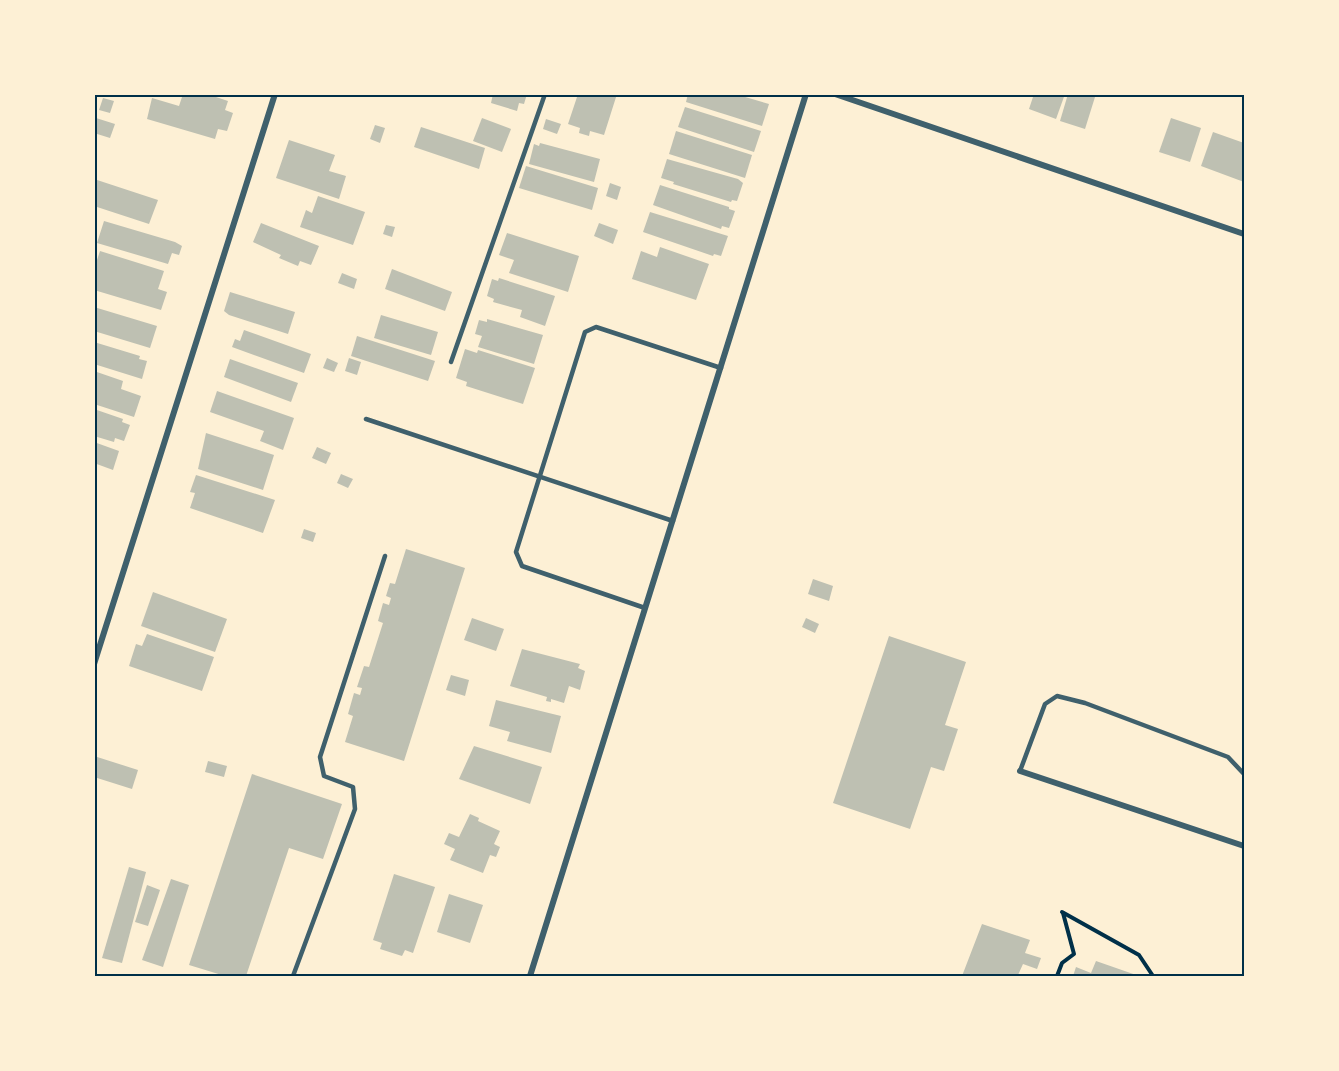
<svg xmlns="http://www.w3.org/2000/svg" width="1339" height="1071" viewBox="0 0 1339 1071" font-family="'Asap Condensed',sans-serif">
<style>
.building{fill:#bec0b2}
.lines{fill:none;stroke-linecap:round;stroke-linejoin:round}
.path{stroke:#003049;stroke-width:4}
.service{stroke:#3f606c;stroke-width:4.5}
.minor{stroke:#3f606c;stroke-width:6}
.neatline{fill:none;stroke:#003049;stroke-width:2}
</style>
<rect width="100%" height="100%" fill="#fdf0d5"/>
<g class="building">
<path d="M183,94H207L228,101L225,110L233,113L227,131L218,129L215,139L147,119L152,98L179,106Z"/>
<path d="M493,94H527L524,104L519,103L517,111L491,103Z"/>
<path d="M578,94H617L604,135L590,131L589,136L579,133L580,128L568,124Z"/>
<path d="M688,94H735L769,104L762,126L686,102Z"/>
<path d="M1034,94H1065L1056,119L1029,109Z"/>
<path d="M1068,94L1095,97L1085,129L1060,121Z"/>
<path d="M103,98L114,101L110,113L99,110Z"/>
<path d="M685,107L761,131L754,152L678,127Z"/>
<path d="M96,118L115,124L110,138L94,133Z"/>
<path d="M482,118L511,129L502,152L473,141Z"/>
<path d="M1171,118L1201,128L1190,162L1159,152Z"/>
<path d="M546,119L561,124L557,134L543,129Z"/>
<path d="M375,125L385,128L380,143L370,139Z"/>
<path d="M421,127L485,148L479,169L414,147Z"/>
<path d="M676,131L752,155L745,178L669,154Z"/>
<path d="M1213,132L1244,143V182L1201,166Z"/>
<path d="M289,140L335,155L329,171L346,176L339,199L276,178Z"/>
<path d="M540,143L600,159L594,182L529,164L534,144L539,146Z"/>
<path d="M667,159L738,179L743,183L737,201L732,200L731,202L673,184L674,182L661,178Z"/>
<path d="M526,166L598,188L592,210L519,188Z"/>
<path d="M94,179L158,200L149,224L94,206Z"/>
<path d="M610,183L621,187L617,200L606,196Z"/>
<path d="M660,185L729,207V209L735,211L729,228L722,226L721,229L653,205Z"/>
<path d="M318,196L365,212L353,245L300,227L306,210L312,213Z"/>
<path d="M650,212L728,236L721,256L714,254L713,256L643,232Z"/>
<path d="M104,221L175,242L182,246L179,255L172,253L168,264L97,243Z"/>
<path d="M261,223L319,246L311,265L300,261L298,266L279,258L281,255L253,242Z"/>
<path d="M599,223L618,230L613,244L594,236Z"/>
<path d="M386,225L395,227L392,237L383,234Z"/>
<path d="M507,233L579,256L568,292L509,273L514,260L499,255Z"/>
<path d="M660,247L709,264L696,300L632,279L641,251L657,257Z"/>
<path d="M100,251L164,271L158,289L167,292L161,310L94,290V269Z"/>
<path d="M392,269L452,292L445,311L385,289Z"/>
<path d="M342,273L357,279L354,289L338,283Z"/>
<path d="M499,278L555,296L545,326L520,317L522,310L493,302L494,299L487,296L492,279L498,281Z"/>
<path d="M230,292L295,312L288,334L229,315L224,311Z"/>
<path d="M94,307L157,326L150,348L94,331Z"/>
<path d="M381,315L438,332L431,355L374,338Z"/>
<path d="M487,319L543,335L534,364L478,347L482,336L475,334L479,320L487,322Z"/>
<path d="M244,330L311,354L304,373L232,347L235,339L240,341Z"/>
<path d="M357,336L435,361L428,381L351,356Z"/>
<path d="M94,342L140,356L139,359L147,361L142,379L94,364Z"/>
<path d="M465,349L477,353L478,350L535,368L523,404L466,386L467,382L456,378Z"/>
<path d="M327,358L338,363L334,372L323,368Z"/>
<path d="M349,358L361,362L357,375L345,371Z"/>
<path d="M230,359L298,383L291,402L224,377Z"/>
<path d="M94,371L123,381L121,389L141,396L134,417L94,404Z"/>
<path d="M217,391L294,418L283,450L260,441L264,431L210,412Z"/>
<path d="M94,409L123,419L122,422L130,425L124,441L115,438L114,442L94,436Z"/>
<path d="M206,433L274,455L263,490L198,469Z"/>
<path d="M94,442L119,451L113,470L94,463Z"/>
<path d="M317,447L331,453L326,464L312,458Z"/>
<path d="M341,474L353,479L348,488L337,483Z"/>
<path d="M196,475L275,500L263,533L190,508L195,493L190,492Z"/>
<path d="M304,529L316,533L313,542L301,538Z"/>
<path d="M406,549L465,568L404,761L345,742L353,716L348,714L354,693L360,695L362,688L357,687L364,666L369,667L383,623L378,621L383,603L389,605L391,598L386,596L390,583L395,584Z"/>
<path d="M813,579L833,586L829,601L808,594Z"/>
<path d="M153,592L227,619L215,652L141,626Z"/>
<path d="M472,618L504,629L496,651L464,640Z"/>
<path d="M806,618L819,624L815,633L802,627Z"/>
<path d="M147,634L214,657L202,691L129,666L136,644L142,646Z"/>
<path d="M889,636L966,662L945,725L958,729L944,771L931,767L910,829L833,803Z"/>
<path d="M522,649L580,664L578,668L585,671L580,690L569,686L564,703L551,699V702L546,701L547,697L510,686Z"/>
<path d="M451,675L469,680L465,696L446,690Z"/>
<path d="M496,700L561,716L551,753L507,741L510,732L489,726Z"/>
<path d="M474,746L542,767L530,804L459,779Z"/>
<path d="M94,756L138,770L132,789L94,777Z"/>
<path d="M208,761L227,766L224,777L205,772Z"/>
<path d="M252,774L342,804L323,859L289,848L246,976H225L189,965Z"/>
<path d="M470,814L479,818L478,821L500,831L494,844L500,847L496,857L490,855L483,873L450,860L455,849L444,844L449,833L459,837Z"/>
<path d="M129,867L146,872L122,963L102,958Z"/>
<path d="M394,874L435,887L413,953L405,950L402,956L380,949L382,943L373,940Z"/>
<path d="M171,879L189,885L163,967L142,960Z"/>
<path d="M147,885L160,890L148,926L135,922Z"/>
<path d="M449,894L483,905L470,943L437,932Z"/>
<path d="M982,924L1030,940L1025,953L1041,958L1037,969L1023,964L1018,975L1014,976H962Z"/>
<path d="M1096,961L1139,976H1073L1076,967L1091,973Z"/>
</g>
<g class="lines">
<g class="path">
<path d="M1062,912L1139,955L1153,976"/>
<path d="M1057,976L1062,963L1074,954L1063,913"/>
</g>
<g class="service">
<path d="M451,362L545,94"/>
<path d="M366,419L673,521"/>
<path d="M645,608L522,566L516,552L585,332L596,327L721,368"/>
<path d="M1020,771L1045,704L1057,696L1085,703L1228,757L1244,774"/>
<path d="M293,976L355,809L353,787L324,776L320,757L385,556"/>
</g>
<g class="minor">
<path d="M835,94L1244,234"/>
<path d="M94,664L275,94"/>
<path d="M1020,771L1244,846"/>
<path d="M530,976L806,94"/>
</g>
</g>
<rect width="1339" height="1071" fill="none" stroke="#fdf0d5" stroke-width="192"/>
<rect x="96" y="96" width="1147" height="879" class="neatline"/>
</svg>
